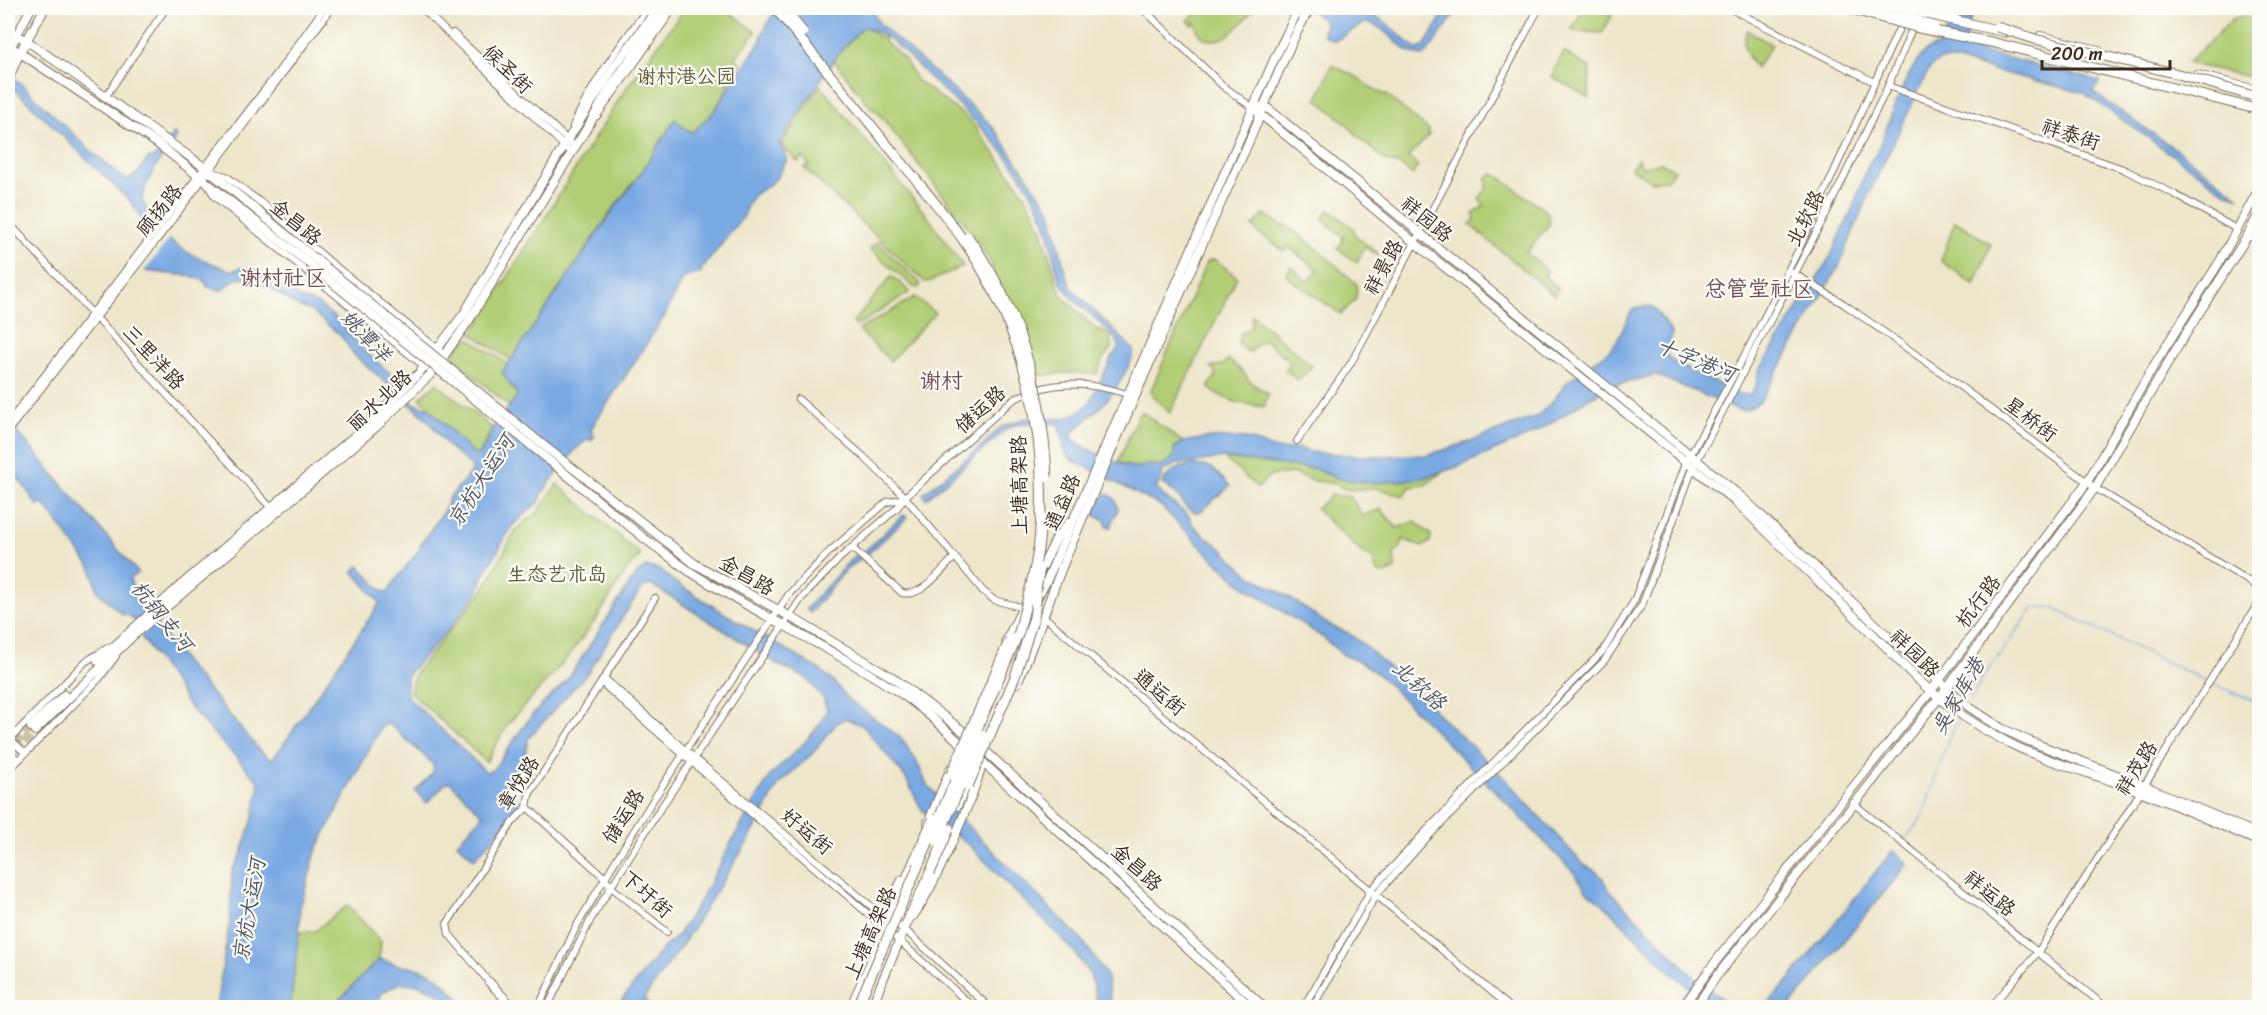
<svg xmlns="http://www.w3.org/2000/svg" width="2267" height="1015" viewBox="0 0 2267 1015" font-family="Sriracha,'LXGW WenKai TC',sans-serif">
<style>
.green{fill:#b1ce75;stroke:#767c4a;stroke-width:1.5}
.water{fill:#79a9e3;stroke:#5a6a80;stroke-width:1.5}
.pier{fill:#eee6ca}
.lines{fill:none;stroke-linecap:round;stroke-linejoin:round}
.stream{stroke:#79a9e3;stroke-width:1.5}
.major-tunnel{stroke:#cac0a8;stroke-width:8;stroke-dasharray:8 4;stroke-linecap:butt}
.minor-casing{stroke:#7a6c5a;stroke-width:8}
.major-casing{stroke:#7a6c5a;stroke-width:10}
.highway-casing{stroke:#7a6c5a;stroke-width:11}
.minor{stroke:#fff;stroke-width:6}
.major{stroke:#fff;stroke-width:8}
.highway{stroke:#fff;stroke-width:9}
.major-bridge-casing{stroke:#7a6c5a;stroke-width:10;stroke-linecap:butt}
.highway-bridge-casing{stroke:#7a6c5a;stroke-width:11;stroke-linecap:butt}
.major-bridge{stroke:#fff;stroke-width:8}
.highway-bridge{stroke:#fff;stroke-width:9}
.labels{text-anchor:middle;stroke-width:4.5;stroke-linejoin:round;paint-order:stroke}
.street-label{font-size:20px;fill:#3b2a1e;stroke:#fdfcf7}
.park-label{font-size:20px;fill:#5e5b38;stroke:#fdfcf7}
.water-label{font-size:21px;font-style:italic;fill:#515663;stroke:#fdfcf7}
.quarter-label{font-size:22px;fill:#704c56;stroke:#fdfcf7}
</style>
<rect width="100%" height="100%" fill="#fdfcf7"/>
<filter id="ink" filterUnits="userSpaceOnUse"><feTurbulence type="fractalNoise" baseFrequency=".0167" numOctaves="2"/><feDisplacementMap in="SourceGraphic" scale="12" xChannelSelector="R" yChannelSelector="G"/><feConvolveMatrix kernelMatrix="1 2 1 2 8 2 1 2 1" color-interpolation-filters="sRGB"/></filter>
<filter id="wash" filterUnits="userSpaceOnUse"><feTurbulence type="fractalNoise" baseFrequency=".008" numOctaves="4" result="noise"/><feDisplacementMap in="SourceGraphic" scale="24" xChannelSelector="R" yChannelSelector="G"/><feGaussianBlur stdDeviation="1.35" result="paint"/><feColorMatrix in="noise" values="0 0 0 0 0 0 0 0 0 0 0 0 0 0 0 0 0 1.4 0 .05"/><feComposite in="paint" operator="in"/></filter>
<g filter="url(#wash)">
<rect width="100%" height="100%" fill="#eee6ca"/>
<g class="green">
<path d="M685,8H724L756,32L735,58L741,63L713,113L693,132L687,130L675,120L641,173L617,203L511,360L472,334L621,96Z"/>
<path d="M1201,8H1255C1241,24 1220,53 1199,34L1195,22L1192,25L1188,21Z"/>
<path d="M1584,8H1599L1612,16L1602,33L1571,31Z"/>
<path d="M2242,16L2259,20V79L2187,63L2235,17Z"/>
<path d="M855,21L869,23V29L879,37H884V41L905,60L916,80L969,119L1023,192L1040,225L1061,295L1098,331L1100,329L1111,337L1110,342L1113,345L1102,360L1097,374L1065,373L1038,376L1014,312L991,268L993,266L965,223L876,110H873L831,57Z"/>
<path d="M1747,30L1772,45L1756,68C1747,54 1740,48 1747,30Z"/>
<path d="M1564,52L1590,68L1589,98L1551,76Z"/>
<path d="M1332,65L1359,78L1366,85L1386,95L1429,130V135L1409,157L1418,166L1413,175L1400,165L1386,161L1358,137L1348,125L1317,99Z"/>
<path d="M820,85L927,216L963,266L931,281L925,282L804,168L809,165L803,157L798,162L781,145Z"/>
<path d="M1638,159L1643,168L1660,162L1675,170L1666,180L1651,181L1631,168Z"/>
<path d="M1494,173L1547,212L1550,223L1526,253L1548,271L1544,276L1558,288L1554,295L1470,225L1475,219L1473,214L1484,206L1479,199L1487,188V177Z"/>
<path d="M1329,210L1353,228L1355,235L1380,255L1364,247L1357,263L1337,248L1342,243L1343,236L1322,219Z"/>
<path d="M1265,214L1282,226L1285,225C1311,241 1333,264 1357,284L1356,299L1341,314L1286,276L1291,266L1307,282L1318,270L1288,247L1285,251L1257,232L1253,226Z"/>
<path d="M1955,221L1991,244L1975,285L1941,261Z"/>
<path d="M877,242L920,283V287L915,288L870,249Z"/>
<path d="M1209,260H1215L1237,277L1170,413L1152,395L1151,390L1206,264Z"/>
<path d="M892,276L910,292L856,326L853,322Z"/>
<path d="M915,297L935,313L890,361L859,330Z"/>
<path d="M1252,315L1312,366L1299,380L1285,370L1289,367L1288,360L1265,340L1256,345L1250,353L1238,344L1241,333L1251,328Z"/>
<path d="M469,338L508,364L502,373L518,395L509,406L453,358L458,346Z"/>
<path d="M1229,360L1243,372L1252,384L1269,394L1265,401V407C1242,404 1225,402 1208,387L1217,374L1211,367L1222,365Z"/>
<path d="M436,383L492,428L479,455L473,454L420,398Z"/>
<path d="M1142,412L1183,442C1177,447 1178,453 1173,458C1158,472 1136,471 1118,462L1139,414Z"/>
<path d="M1224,458L1316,469L1336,478L1371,483L1420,479L1442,473L1425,485L1410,487L1404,496L1375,488L1348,490L1331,483L1310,480L1293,473L1269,476L1258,488Z"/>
<path d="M557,484L641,555L627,569L597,618L567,658L508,724L486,762L410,692L415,673L484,589L516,530L539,511Z"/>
<path d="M1332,495L1351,497L1362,516L1381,509L1397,528L1415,521L1431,535L1430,542L1422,547L1403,539L1400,548L1394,554L1395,569L1386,574L1377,572L1372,558L1361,552L1316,509Z"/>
<path d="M348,905L381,942L379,959L332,1007L290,1008L299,932L315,931Z"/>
</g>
<g class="water">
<path d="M776,8H874L875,17L880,24L946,83L990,124L1000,137L1051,211L1065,272L1072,289L1133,349C1134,356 1131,361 1128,367C1114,396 1098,411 1073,431L1071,436C1076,446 1120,465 1132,467C1142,469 1150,461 1160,467L1174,457V448L1183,442L1205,438H1235L1253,440L1265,446L1282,450L1299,448L1310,452L1360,456L1427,455L1466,443L1537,416L1552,402L1567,382L1609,351L1616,342L1631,312L1637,308L1646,306L1653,308L1665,322L1672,334L1667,355L1675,363L1739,394L1750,395L1755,388L1759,371L1830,257L1852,210L1869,163L1876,154C1891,121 1900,80 1924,53C1930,47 1938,47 1943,42L1953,8H1973L1964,47L2100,81L2093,92L2181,153L2240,197L2227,193L2084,93L1961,62C1943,59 1940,55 1928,71L1868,196L1839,266L1760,402L1746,410H1739L1656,375L1615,385L1589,398L1537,432L1460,466L1420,479L1371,483L1336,478L1316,469L1224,458L1177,464L1161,472L1163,478L1156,487L1159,492L1189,516L1192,524L1207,538L1219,546L1248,574L1290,598L1329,625L1348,633L1363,644L1422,698L1503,777L1584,865C1597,871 1604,876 1609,890L1693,976L1732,1007H1712L1672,973L1602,903L1587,892L1576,875L1506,802L1382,678L1364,664L1342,654L1322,637L1241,584L1207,553L1161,506L1070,459C1060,449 1066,434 1056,423L1019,424L1008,428L926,499L923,494L979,448L1001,427L1027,418L1065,419L1081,411L1090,402L1113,355L1120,347C1111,326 1077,308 1064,287C1053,271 1053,241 1045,221C1022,162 973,118 928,76C908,57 890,33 863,27L837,55L779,144L788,159C784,164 781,171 778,176C766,193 750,187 744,216L701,270L702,273L685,277L682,280L664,317L592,427L591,432L595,435L592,441L588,439L575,450L542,493L540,501L512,526L482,579L479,591L447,631L409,673L406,682L407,696L486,772L493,770L532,715L568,679L634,577L645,567L659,569L673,581L724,613L819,669L833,681L848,699L901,738L916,760L927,785L1082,940L1106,974L1112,1007H1098L1091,976L1073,950L971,847L922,810L905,777L863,726L845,718L836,724L812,754L779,784L750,838L684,942L645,997L649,1007H616L664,947L678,935L701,899L733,839L770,776L805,742L820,724L827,710L824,699L806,678L777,664L652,585L642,587L588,672L528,739L524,762L508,777L505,790L522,807L474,859L457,843L483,815L450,782L446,783L427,803L415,791L431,775L434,769L432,763L390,725L386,724L381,727L316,851L300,908L299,932L290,1007H216L230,920L232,871L242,853L254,815L259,787L258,781L190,708L177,687L143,640L135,621L127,614L123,615L98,592L91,568L44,504L37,505L8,463V421L138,573L130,579L136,599L183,660L260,751L270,759L273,758L279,751L380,603L353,571L359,566L382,591L387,592L419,550L421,544L447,506L448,499L471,472L472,467L448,446L425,417L354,355L342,337L311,311L299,307L252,277L236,279L222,290H216L208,287L203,280L190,276L144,271L139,265L149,227L129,200L8,83V74L17,80L91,151L124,178L129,179L138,173L147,159L155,157L174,133L177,137C163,155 146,178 142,201C165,246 186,254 232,271L242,267L259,271L301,299L317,304L337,319L361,348L399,381L398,387L413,403L430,409L473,454L479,455L490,437L491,430L518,395L502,373L618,203L641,173L675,119L687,130L693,132L713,113L762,39L761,36Z"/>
<path d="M1307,8H1336L1350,13H1370L1385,22L1417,50L1425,45L1447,8H1459L1428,52L1422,56C1399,54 1385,21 1364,23L1335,41L1323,35L1325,21Z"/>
<path d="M1193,464L1212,468L1230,486L1200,512C1187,514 1184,502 1176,494C1172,490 1167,487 1163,484C1167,471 1181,467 1193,464Z"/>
<path d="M1105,494C1117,497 1116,501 1118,511L1113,519L1111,527H1107L1105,520L1094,515L1101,499Z"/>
<path d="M903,515L908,517L869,553L846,570L810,613L806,609L853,557L866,550Z"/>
<path d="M1893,850L1908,864L1789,1007H1765L1791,978Z"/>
<path d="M379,959L405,967L411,966L431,973L440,979L468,1007H454C441,992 420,981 399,984C394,985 387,990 382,993L377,1004L378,1007H332Z"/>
</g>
<path class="pier" d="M156,220L171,237L142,274L136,266L133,252Z"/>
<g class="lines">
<g class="stream">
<path d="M2210,683L2260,703"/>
<path d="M1969,702L1981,680L2034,607L2053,608L2206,681"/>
<path d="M1903,842L1922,817L1948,740L1960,717"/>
</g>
</g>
</g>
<g filter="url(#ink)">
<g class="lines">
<g class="major-tunnel">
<path d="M8,752L31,727"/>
<path d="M8,760L35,731"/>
</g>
<g class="minor-casing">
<g id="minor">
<path d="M422,8L565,147L572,152"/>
<path d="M1142,8L1223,86L1253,108"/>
<path d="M1729,8L1874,82"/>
<path d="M453,33L575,147"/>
<path d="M1888,86L2123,169L2174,194L2238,230"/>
<path d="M106,96L166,8"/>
<path d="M597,116L674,8"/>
<path d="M573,126C592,83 620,45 648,8"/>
<path d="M212,172L226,176L268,208L329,261L444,354"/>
<path d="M207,184L215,197L426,368"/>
<path d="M8,222L272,509"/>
<path d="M2248,235L2260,243"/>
<path d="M1793,273L1844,304L1945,375L2095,488L2260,588"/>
<path d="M798,399L864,457L905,497L983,591L994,600L1024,608"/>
<path d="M8,423L276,75L324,8"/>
<path d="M8,431L169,224L332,8"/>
<path d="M1297,441L1351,363L1539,8"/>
<path d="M852,548L902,593C922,598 940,571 954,558"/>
<path d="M1042,615L1511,1008"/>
<path d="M604,678L686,751L889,921L904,929L990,1008"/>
<path d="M602,683C724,793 852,896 974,1008"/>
<path d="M8,737L25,753"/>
<path d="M8,741L85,662L109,647"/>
<path d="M8,750L18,760"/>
<path d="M8,771L99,679L116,656"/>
<path d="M1853,803L2107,1008"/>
<path d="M527,807L605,878L611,887L667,932"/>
<path d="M489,982L449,934L447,924L512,823L527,807L529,795L655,598"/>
<path d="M538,1008L576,927L611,868L653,800L789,594L829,552L887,502L905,498"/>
<path d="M547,1008L591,919L658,812L801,599L840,558L897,508L905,497L1010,402C1046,379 1087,381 1127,394"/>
<path d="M1303,1008L1371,890L1429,828L1603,651L1634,601L1686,463L1749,347L1799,249L1902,22"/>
<path d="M1312,1008L1376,895L1425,840L1604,661L1642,605L1693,468L1826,214L1888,86L1914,24"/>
<path d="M1990,1008L2038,952L2141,791L2260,600"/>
</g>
</g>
<g class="major-casing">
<g id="major">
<path d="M1864,8L1883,13"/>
<path d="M8,31L26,40L204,167L311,255"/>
<path d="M2040,36L2098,50"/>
<path d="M8,45L158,144L306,261"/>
<path d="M8,52L31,8"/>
<path d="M2197,75L2260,91"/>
<path d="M8,80L20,52L45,8"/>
<path d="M1253,108L1415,243L1738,504L1884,645C1921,687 1966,723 2017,747C2057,765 2101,776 2142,792C2181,807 2220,825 2260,842"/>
<path d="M1253,108L1265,106L1743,498L1888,636L1969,707L2001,728L2029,741L2145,786L2260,835"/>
<path d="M695,564L789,616L892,677L972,738"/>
<path d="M689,571C758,615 833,648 900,693C925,709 945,730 967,749"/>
<path d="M1039,574L1057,537L1069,522"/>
<path d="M1024,622L1047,580L1273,62L1299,8"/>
<path d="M1006,641L1022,609"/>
<path d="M98,661L181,585L373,420L419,373L463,315L567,141L614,67L658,8"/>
<path d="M1017,683C1035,643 1048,601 1065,560C1122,425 1181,290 1242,157C1265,107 1283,55 1310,8"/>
<path d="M31,727L64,695"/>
<path d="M35,731L134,635L376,427L432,373L468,322L590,123L610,88L666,8"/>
<path d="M981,747L1265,1008"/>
<path d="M977,757L1252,1008"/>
<path d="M957,806L968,782"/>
<path d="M928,823L951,768"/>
<path d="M890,914L891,902L902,880"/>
<path d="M913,916C925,900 934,881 943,862C958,830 973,797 983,762"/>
<path d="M489,982L514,1008"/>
<path d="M850,1008L891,917"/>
<path d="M871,1008L906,925"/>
<path d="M1682,1008L1709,970L1845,797L1931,691L2087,482L2156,362L2220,261L2260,187"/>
<path d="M1695,1008L1716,977L1946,689L2095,488L2172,356L2248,235L2260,211"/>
</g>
</g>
<g class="highway-casing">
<g id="highway">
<path d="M1923,8L1954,16"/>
<path d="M1949,19L2005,32"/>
<path d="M1969,38L1991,42L2260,110"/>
<path d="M889,921L915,859"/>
<path d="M904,929L930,873"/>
</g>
</g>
<use href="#minor" class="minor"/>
<use href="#major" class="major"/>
<use href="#highway" class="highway"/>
<g class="major-bridge-casing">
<g id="major-bridge">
<path d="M311,255L547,448L695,564"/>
<path d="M306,261L645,539L689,571"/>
</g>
</g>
<g class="highway-bridge-casing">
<g id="highway-bridge">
<path d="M775,8C811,52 848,96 884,141C912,175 941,208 966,244C1022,326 1048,431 1040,530C1038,564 1027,598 1019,632L857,1008"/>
<path d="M783,8L803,32"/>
<path d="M1847,8L1919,28L1969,38"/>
<path d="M1877,8L1934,26"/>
<path d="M1903,8L1949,19"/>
<path d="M1997,27L2035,39L2182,75L2260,98"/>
<path d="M968,237C1019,306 1043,393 1047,477"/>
<path d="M1034,599L1040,568"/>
<path d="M951,775L1010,639"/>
<path d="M968,786L1015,677L1034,617L1037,594"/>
<path d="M937,841L982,735"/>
<path d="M915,859L933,819"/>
<path d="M930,873L949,829"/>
</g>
</g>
<use href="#major-bridge" class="major-bridge"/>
<use href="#highway-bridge" class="highway-bridge"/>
</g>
</g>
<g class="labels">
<g class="street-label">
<text transform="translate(508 69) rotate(44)" y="7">候圣街</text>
<text transform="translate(2071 134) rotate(18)" y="7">祥泰街</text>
<text transform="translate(159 210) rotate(-52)" y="7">顾扬路</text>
<text transform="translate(1805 218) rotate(-63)" y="7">北软路</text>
<text transform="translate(1427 219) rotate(39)" y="7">祥园路</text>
<text transform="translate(296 222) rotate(40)" y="7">金昌路</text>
<text transform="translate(1383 267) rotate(-62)" y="7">祥景路</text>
<text transform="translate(154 357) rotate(47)" y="7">三里洋路</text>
<text transform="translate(379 400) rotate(-43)" y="7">丽水北路</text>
<text transform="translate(980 409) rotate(-42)" y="7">储运路</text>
<text transform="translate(2031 419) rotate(37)" y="7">星桥街</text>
<text transform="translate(1019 485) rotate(-91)" y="7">上塘高架路</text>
<text transform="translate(1062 502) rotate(-66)" y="7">通益路</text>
<text transform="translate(747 575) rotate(30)" y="7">金昌路</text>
<text transform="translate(1978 601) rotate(-53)" y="7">杭行路</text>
<text transform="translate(1915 653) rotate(44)" y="7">祥园路</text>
<text transform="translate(1160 692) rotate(40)" y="7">通运街</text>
<text transform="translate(2136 768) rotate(-58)" y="7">祥茂路</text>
<text transform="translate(518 783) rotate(-58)" y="7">章悦路</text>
<text transform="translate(623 816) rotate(-58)" y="7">储运路</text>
<text transform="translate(807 831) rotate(40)" y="7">好运街</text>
<text transform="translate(1137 867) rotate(42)" y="7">金昌路</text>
<text transform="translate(1990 893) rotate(39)" y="7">祥运路</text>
<text transform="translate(647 894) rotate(41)" y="7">下圩街</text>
<text transform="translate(870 933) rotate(-66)" y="7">上塘高架路</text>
</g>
<g class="park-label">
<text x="686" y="83">谢村港公园</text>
<text x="557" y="581">生态艺术岛</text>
</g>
<g class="water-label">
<text transform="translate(366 336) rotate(47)" y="7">姚潭洋</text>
<text transform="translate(1696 360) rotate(22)" y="7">十字港河</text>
<text transform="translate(481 481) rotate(-57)" y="7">京杭大运河</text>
<text transform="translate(162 616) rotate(51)" y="7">杭钢支河</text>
<text transform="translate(1419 685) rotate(42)" y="7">北软路</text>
<text transform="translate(1958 696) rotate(-60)" y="7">吴家库港</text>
<text transform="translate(249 910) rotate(-80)" y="7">京杭大运河</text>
</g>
<g class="quarter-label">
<text x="283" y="285">谢村社区</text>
<text x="1759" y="296">总管堂社区</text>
<text x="941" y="388">谢村</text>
</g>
</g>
<rect width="2267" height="1015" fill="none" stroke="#fdfcf7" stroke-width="30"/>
<path d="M2042 60v9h128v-9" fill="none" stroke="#3b2a1e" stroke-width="3"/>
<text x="2051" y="60" font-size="18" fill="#3b2a1e" stroke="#fdfcf7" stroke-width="4.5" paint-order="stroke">200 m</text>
</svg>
